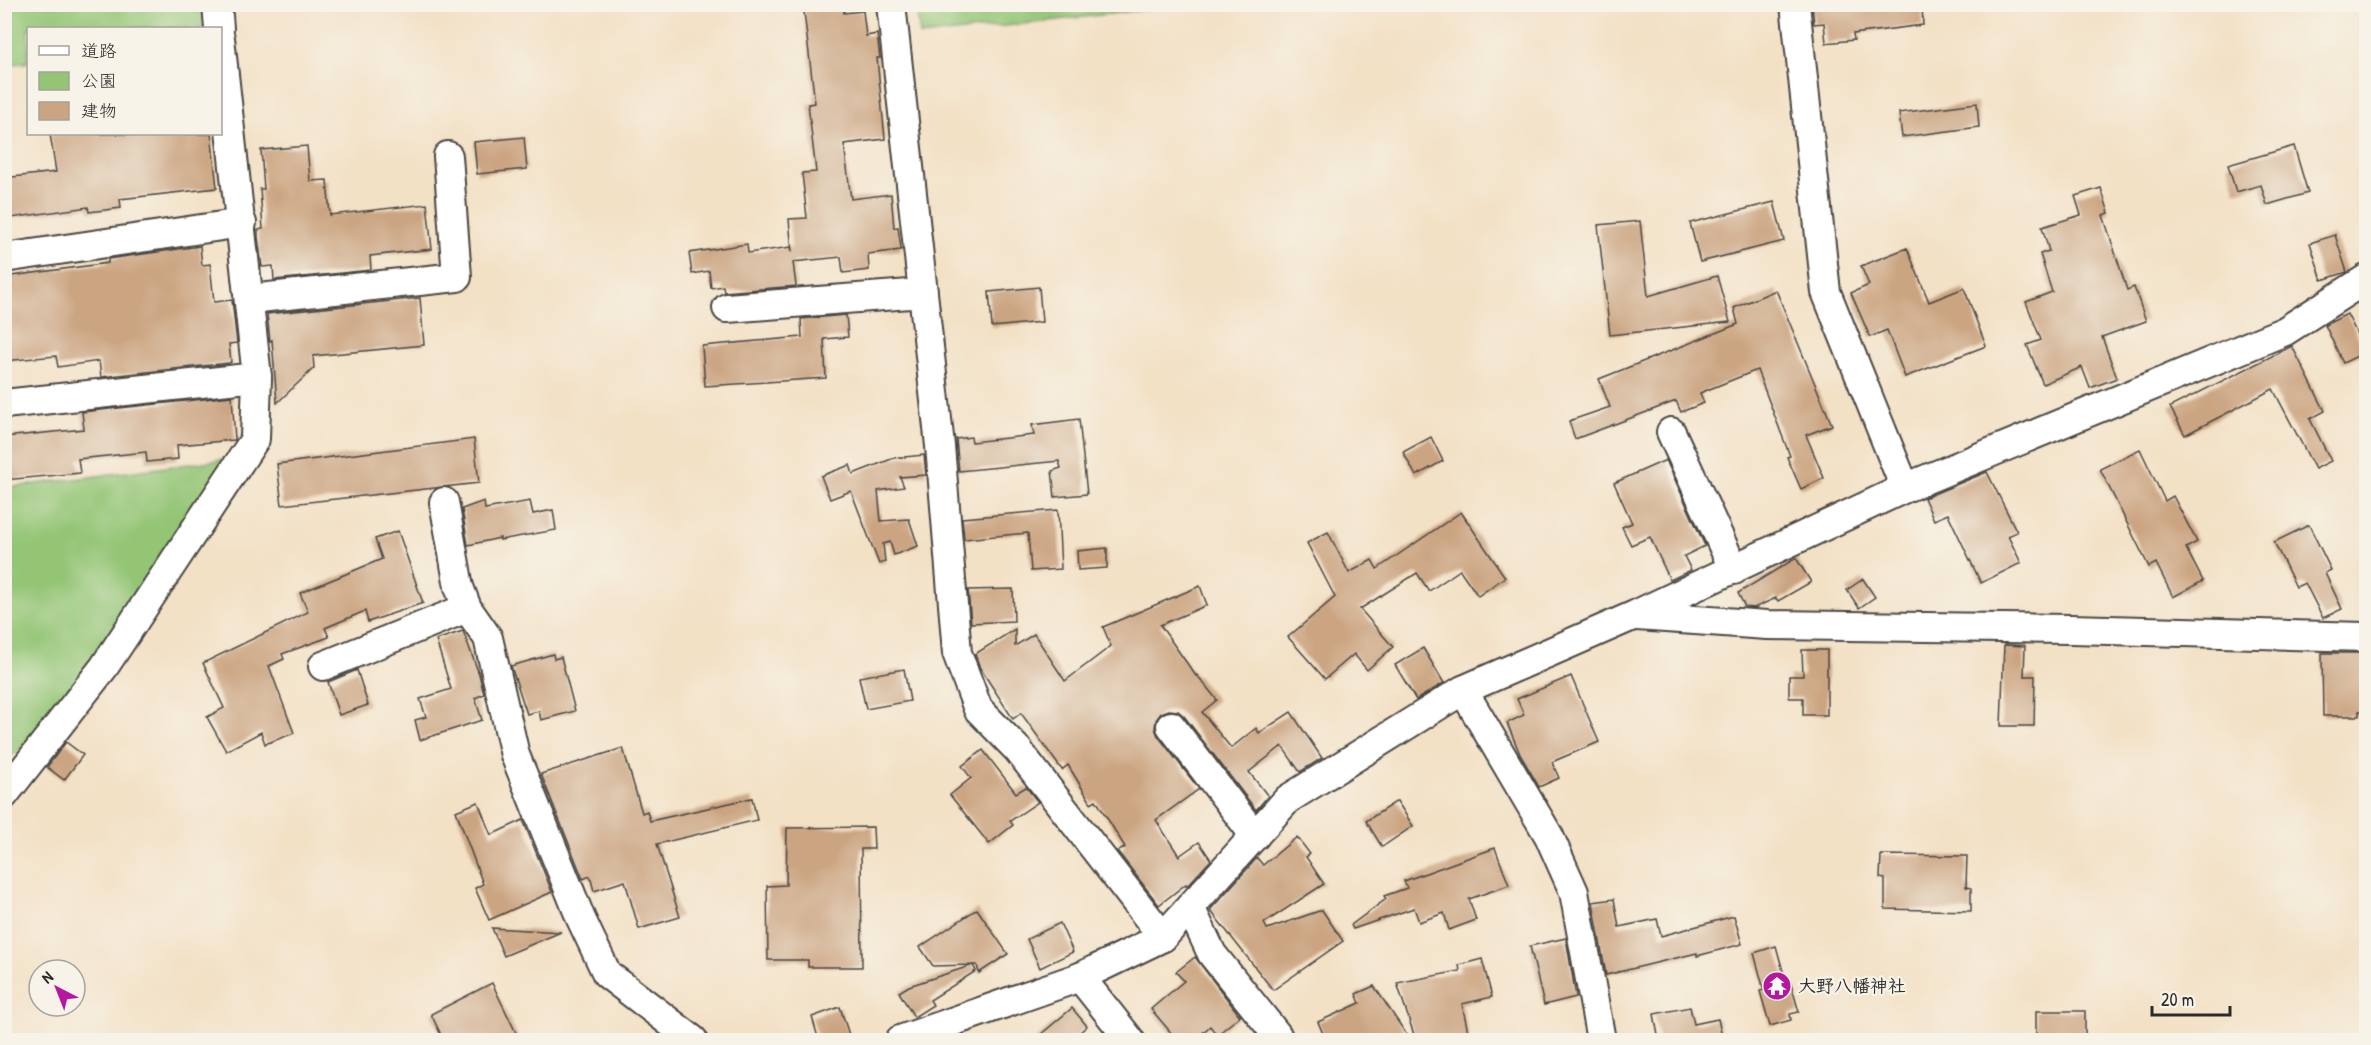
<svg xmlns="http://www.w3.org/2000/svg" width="2371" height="1045" viewBox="0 0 2371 1045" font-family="'Patrick Hand','Klee One',sans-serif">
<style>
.green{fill:#93c575;stroke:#5f7850;stroke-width:1.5}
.building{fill:#cba481}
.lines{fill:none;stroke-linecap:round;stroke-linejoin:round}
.minor-casing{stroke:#494642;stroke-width:32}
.minor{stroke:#fff;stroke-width:28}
.labels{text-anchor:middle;stroke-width:4.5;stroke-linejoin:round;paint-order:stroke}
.poi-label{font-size:18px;font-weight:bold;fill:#2b2b2b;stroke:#f7f3e8;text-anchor:start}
</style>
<rect width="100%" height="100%" fill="#f7f3e8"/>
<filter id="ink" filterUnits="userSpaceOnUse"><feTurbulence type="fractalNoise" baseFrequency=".0167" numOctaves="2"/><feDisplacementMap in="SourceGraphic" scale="12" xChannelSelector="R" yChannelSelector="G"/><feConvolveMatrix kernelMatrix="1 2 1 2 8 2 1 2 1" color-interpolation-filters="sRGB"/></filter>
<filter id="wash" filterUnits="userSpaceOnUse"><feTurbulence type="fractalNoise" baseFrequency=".008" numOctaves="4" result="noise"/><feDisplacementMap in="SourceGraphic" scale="24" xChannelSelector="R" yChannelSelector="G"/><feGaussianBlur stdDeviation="1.35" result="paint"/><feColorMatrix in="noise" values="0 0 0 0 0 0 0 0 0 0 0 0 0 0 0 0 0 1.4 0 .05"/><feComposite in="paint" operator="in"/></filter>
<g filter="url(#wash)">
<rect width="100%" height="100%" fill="#f3e1c6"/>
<g class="green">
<path d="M4,5H204L207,28H28V62L5,65Z"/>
<path d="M916,5V4L1186,5L920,36Z"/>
<path d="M236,458L52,723L5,761V488Z"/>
</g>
<g id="blocks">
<g class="building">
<path d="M803,4H843L844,13L863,11L866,36L877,34L880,58H877L885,139L844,144L851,199L891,194L894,228L898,227L901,250L868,254L869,270L843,273L841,257L793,262L796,286L724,292L723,286L711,288L709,271L692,274L689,253L747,244L748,253L791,247L792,252L789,219L807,218L802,173L816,172L808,104L815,103Z"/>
<path d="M1812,4H1922L1923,25L1853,34L1854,40L1826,43L1824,23L1814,24Z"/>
<path d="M1977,103L1979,127L1902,137L1899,113Z"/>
<path d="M50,134H211L217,188L120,199L121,208L89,212L88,207L4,219V178L56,172Z"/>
<path d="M524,137L527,169L477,174L474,142Z"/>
<path d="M307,146L310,181L327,180L330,215L427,204L432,249L370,256L371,270L274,280L273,266L262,267L258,237V230L263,229L260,189H264L261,150Z"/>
<path d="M2294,146L2308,193L2267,205L2261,185L2236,192L2228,165Z"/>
<path d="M2101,188L2109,213L2103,215L2127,290L2134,287L2146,321L2102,337L2117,378L2090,388L2082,367L2043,384L2027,345L2041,340L2026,302L2052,292L2040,254L2049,251L2042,227L2081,215L2075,196Z"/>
<path d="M1774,202L1784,241L1700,262L1690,223Z"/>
<path d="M1640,221L1648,296L1717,276L1730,322L1610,335L1598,225Z"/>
<path d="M2335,235L2347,272L2322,280L2310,243Z"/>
<path d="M200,246L202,265L210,264L214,302L232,300L237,343L229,344L231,362L229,363L101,377L99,361L58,367L56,356L4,361V277L108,263V259Z"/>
<path d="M1907,248L1929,302L1964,288L1986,346L1905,377L1887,330L1870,337L1851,293L1869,285L1861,266Z"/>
<path d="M1039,287L1042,322L992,327L989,292Z"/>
<path d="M1776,290L1832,425L1806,435L1824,478L1801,489L1787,457L1790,456L1757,370L1700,393L1704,403L1681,412L1676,401L1575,439L1569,421L1610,407L1599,379L1738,324L1734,308Z"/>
<path d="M420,298L424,345L313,356L314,368L277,403L272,340L270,341L267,314Z"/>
<path d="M2347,314L2366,352L2343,363L2325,325Z"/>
<path d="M846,315L848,337L824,339L826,378L705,386L702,346L802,337L801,319Z"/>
<path d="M2292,346L2325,411L2310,419L2331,461L2315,469L2273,389L2185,435L2170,407Z"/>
<path d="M232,396L235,440L177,445L178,459L147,462L146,452L78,459L80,473L4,480V437L84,429L82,412Z"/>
<path d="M1079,419L1087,494L1055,497L1052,471L1061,468L1059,461L959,471L956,439L971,437L972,442L1034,435L1032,425Z"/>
<path d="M1431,437L1443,461L1416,476L1403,452Z"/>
<path d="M474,439L479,483L282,505L277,464Z"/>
<path d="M2140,449L2165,501L2173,496L2197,542L2186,548L2203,581L2173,597L2156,563L2149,567L2100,469Z"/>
<path d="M924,455L926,475L900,477L904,487L878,491L881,521L909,519L918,546L894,555L890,542L883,544L885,562L879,564L851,491L830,499L821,476L850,465L853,474L894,458Z"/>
<path d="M1666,460L1705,546L1684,556L1691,570L1670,580L1650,537L1631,545L1622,527L1632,523L1614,483Z"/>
<path d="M1987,472L2017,532L2008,536L2021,563L1981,583L1948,514L1934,520L1924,498Z"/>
<path d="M484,501L485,509L530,501L533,514L553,510L556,530L500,540V538L468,545L462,509Z"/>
<path d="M1058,510L1061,569L1031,571L1028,533L964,539L962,518Z"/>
<path d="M1461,512L1505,577L1478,596L1460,570L1429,591L1417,573L1360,609L1393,647L1367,670L1354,654L1325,679L1288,637L1335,597L1307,543L1328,532L1349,573L1372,560L1377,569Z"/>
<path d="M2309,525L2331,570L2325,573L2342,609L2323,618L2305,583L2296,587L2274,542Z"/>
<path d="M398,531L423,603L368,622L365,611L325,628L329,637L282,654L284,659L269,666L294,733L265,744L261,732L226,751L207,717L224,708L203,663L308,612L300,593L382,559L375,539Z"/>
<path d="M1107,548V568L1078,570L1077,551Z"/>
<path d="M1796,558L1811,582L1778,601L1776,598L1754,608L1745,607L1738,593Z"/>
<path d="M1863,579L1875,597L1859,608L1847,590Z"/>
<path d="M1200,586L1207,605L1160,625L1196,676L1197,675L1217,700L1202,712L1231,748L1256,728L1259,733L1291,712L1322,758L1300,772L1282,746L1249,772L1268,796L1256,810L1184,716L1178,711L1169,710L1161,713L1156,720L1155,728L1158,736L1199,789L1156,820L1179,856L1199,842L1211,860L1187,886L1186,884L1159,905L1118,852L1125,847L1096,800L1091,803L1068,765L1062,770L1021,713L1013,719L980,668L975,654L1015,629V646L1034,634L1065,681L1111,646L1103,627Z"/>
<path d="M1013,589L1014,621L971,623L968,590Z"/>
<path d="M463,631L479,674L484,694L475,698L482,720L420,740L415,720L426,717L420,699L451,689L436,640Z"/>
<path d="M2004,645L2025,646L2024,676H2035L2034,726H2001Z"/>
<path d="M1423,648L1444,683L1416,700L1395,665Z"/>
<path d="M1802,650H1827V715H1803V698H1789V676H1803Z"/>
<path d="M2322,653H2367V711H2359V716H2323Z"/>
<path d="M553,654L554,659L561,657L575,711L541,720L539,711L527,714L511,666Z"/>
<path d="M904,669L910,701L866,709L859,677Z"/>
<path d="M357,670L368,705L339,715L328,682Z"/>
<path d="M1571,676L1599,742L1552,762L1559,778L1539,787L1520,754L1507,723L1524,715L1517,699Z"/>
<path d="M66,742L83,755L64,780L47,767Z"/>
<path d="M623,748L642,813L647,811L650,821L752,798L757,820L657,844L680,917L639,929L625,881L594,891L590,876L583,879L541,774Z"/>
<path d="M983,750L1016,793L1026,787L1038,802L1010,821L1013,825L989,844L950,795L971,778L962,766Z"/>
<path d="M1397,801L1413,826L1382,847L1366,821Z"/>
<path d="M478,802L491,835L523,820L552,892L489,920L475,888L483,884L456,811Z"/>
<path d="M873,827L874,849H861L862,967H808V960H768L767,886L786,885L787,828Z"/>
<path d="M1297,837L1310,854L1306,857L1324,884L1264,923L1267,929L1322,910L1343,941L1273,990L1210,910L1257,858L1263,865Z"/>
<path d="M1495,848L1509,885L1469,899L1476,920L1449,930L1444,913L1419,922L1414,908L1353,929L1351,925L1386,899L1384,896L1407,888L1404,881Z"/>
<path d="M1881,855L1967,856L1966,887L1971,888V911L1885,909V879L1880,878Z"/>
<path d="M1614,899L1619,927L1657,919L1661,936L1734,916L1742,944L1697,956V953L1606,975L1593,902Z"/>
<path d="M977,909L1008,954L979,973L977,965H973L976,971L930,1000L933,1005L914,1017L899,992L909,986L973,965L933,966L920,947Z"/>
<path d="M1060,923L1073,952L1040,968L1027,939Z"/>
<path d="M492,928L561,932L504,956Z"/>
<path d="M1566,938L1576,997L1544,1005L1530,946Z"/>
<path d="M1776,946L1786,982L1790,981L1799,1012L1790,1014L1791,1020L1770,1026L1760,991L1764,990L1754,953Z"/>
<path d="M1195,957L1240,1016L1217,1035L1210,1026L1194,1041H1178L1151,1009L1184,981L1176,972Z"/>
<path d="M1482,959L1492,997L1462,1004L1470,1041H1416L1397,983L1460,971L1459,965Z"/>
<path d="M492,983L520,1041H444L431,1014Z"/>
<path d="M1374,986L1411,1041H1326L1318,1022L1360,1003L1356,994Z"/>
<path d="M840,1007L851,1041H819L812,1017Z"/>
<path d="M1690,1007L1694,1024L1718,1019L1723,1041H1659L1654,1014Z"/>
<path d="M1072,1008L1087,1026L1070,1041H1033Z"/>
<rect x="2036" y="1011" width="49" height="30"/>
</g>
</g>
</g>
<g filter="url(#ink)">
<use href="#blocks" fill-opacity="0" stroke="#494642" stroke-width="1.5"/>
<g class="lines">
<g class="minor-casing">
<g id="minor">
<path d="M217,4L219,28"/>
<path d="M891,4L940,446L957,653L978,709L1018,750L1163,937"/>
<path d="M1795,4L1826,292L1905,488"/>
<path d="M4,258L242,223"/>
<path d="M250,299L457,277L448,156"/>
<path d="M727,308L923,293"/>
<path d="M4,404L257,377"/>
<path d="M1671,432L1734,570"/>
<path d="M444,502L459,587L467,608L488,638L515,755L581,919L607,974L693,1040"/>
<path d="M1637,616L1767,625L2071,629L2366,637"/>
<path d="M323,666L467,608"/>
<path d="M1463,690L1549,836L1574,892L1601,1040"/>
<path d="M1171,726L1255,836"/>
<path d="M4,795L104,667L255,439L257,377L220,38"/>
<path d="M1190,907L1212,954L1277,1035L1271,1040"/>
<path d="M1080,977L1130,1040"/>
<path d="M900,1040L1080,977L1163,937L1288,799L1463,690L1635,615L1905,488L2285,331L2366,279"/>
</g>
</g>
<use href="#minor" class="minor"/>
</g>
</g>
<defs>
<g id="temple-disc" transform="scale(1.5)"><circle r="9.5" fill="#b5179e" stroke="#f7f3e8"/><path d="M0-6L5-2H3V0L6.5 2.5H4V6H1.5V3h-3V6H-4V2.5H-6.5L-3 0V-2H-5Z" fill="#fff"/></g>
</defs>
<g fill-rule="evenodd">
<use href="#temple-disc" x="1777" y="986"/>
</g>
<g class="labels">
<g class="poi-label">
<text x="1798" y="992">大野八幡神社</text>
</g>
</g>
<rect width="2371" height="1045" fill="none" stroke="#f7f3e8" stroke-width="24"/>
<rect x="27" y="27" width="195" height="108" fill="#f7f3e8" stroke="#a5a39c" stroke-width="1.5"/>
<rect x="39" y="46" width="30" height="9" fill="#ffffff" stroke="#a5a39c" stroke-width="1.5"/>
<text x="81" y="57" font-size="18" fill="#2b2b2b">道路</text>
<rect x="39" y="72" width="30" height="18" fill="#93c575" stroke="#a5a39c" stroke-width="1.5"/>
<text x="81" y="87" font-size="18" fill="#2b2b2b">公園</text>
<rect x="39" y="102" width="30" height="18" fill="#cba481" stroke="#a5a39c" stroke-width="1.5"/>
<text x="81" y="117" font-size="18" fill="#2b2b2b">建物</text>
<g transform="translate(57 988) rotate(318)"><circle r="28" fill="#f7f3e8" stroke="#a5a39c" stroke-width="1.5"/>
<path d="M0-4.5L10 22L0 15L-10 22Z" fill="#b5179e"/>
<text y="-9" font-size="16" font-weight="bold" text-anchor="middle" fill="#2b2b2b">N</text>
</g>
<path d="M2152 1006v9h78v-9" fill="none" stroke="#2b2b2b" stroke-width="3"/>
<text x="2161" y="1006" font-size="18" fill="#2b2b2b" stroke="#f7f3e8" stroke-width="4.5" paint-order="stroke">20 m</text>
</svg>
